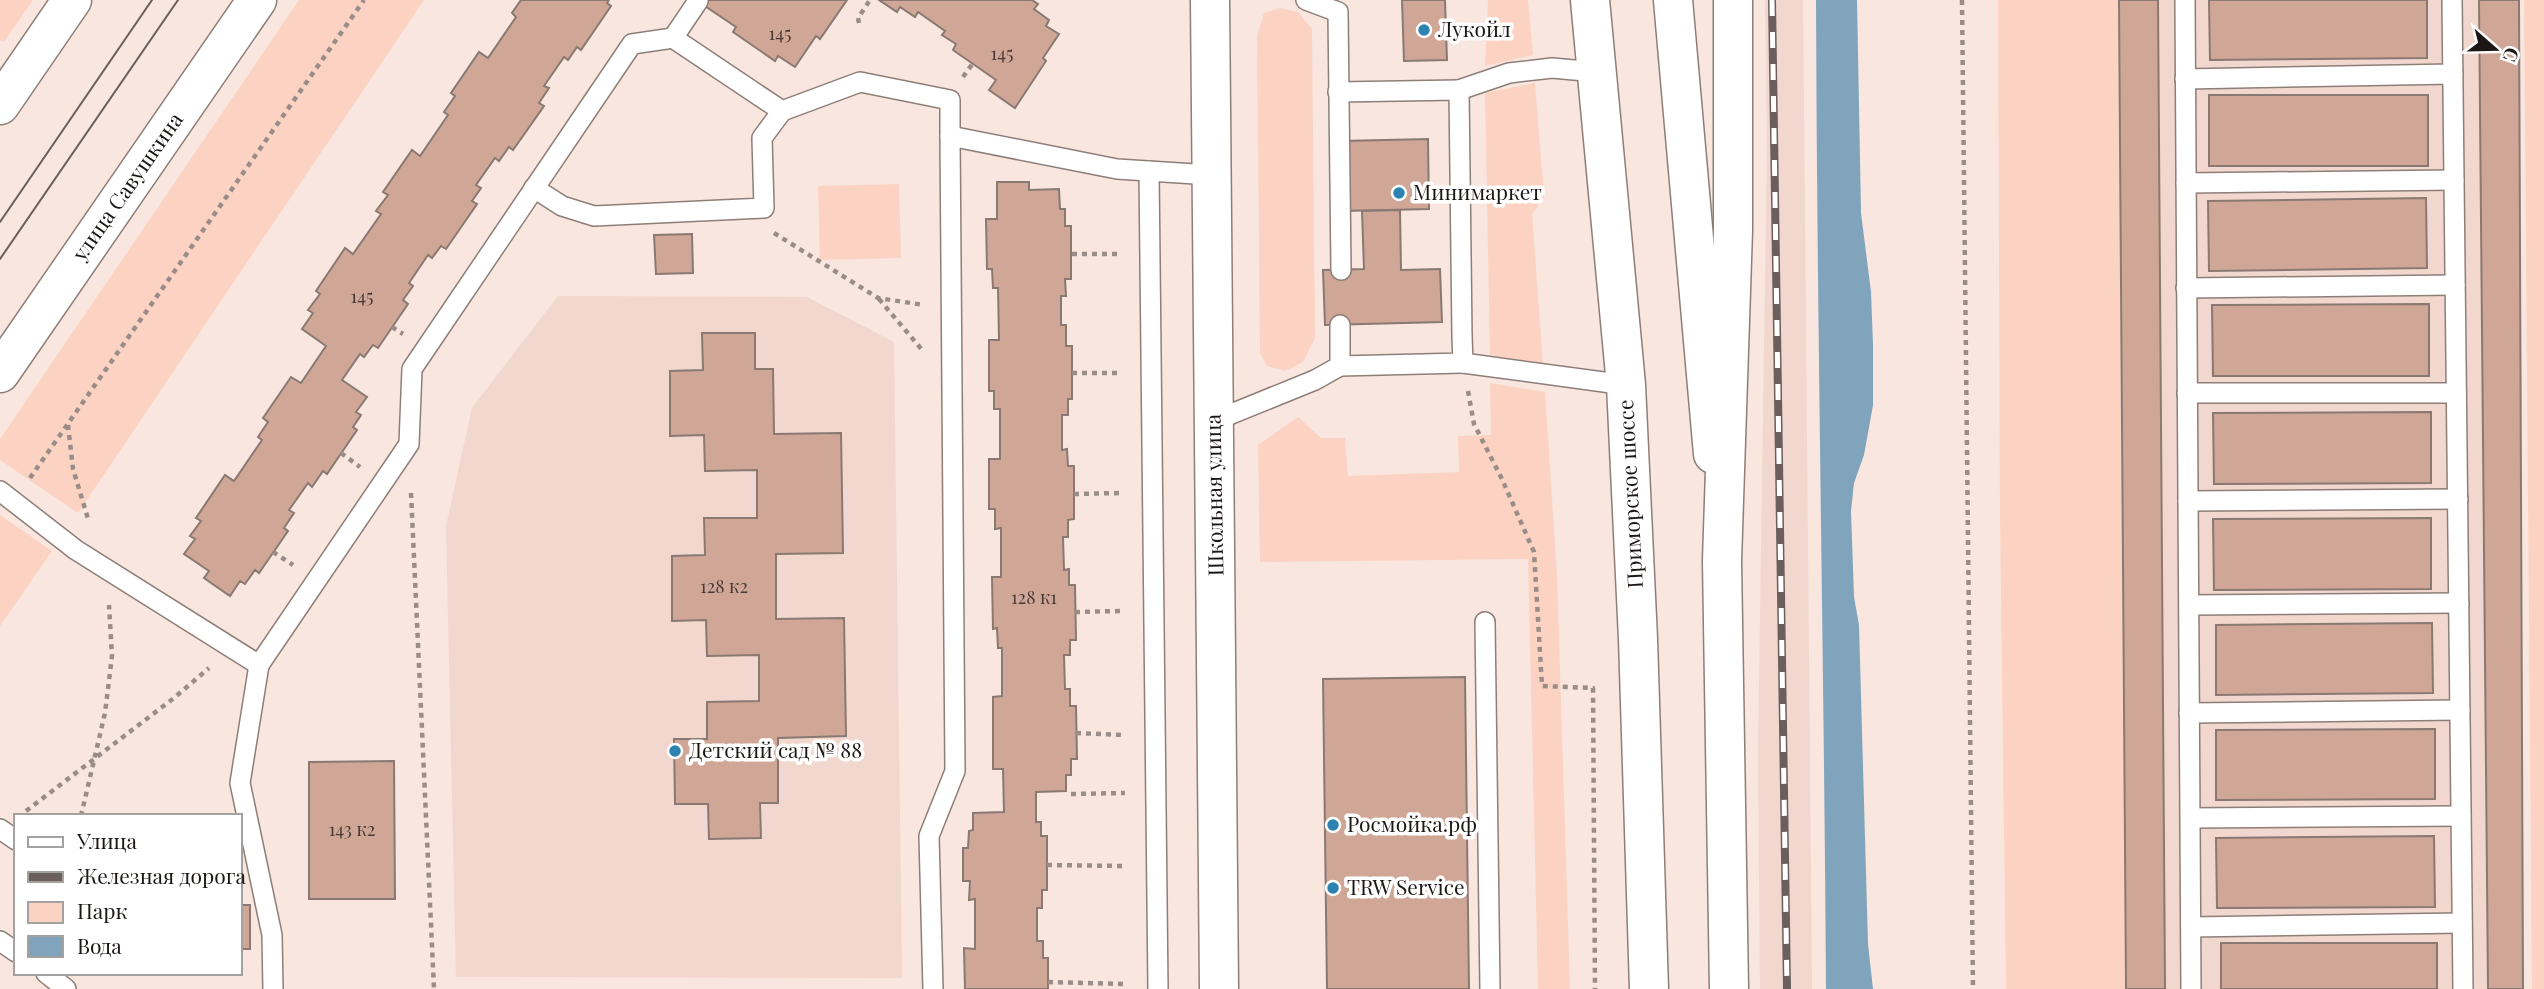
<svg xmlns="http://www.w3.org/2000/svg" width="2544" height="989" viewBox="0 0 2544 989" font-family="'Playfair Display',serif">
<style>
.built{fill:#f1d7cd}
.green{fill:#fcd3c3}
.water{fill:#7fa4bc}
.building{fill:#d0a797;stroke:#897972;stroke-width:2}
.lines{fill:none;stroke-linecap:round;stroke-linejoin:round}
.service-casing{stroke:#8e7e78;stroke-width:22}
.minor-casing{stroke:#8e7e78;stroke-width:41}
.tertiary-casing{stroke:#8e7e78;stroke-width:41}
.secondary-casing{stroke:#8e7e78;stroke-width:41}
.primary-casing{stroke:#8e7e78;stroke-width:41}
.path{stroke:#9a8d88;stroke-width:4.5;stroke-dasharray:5 5;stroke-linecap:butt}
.service{stroke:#fff;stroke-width:19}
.minor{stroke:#fff;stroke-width:38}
.tertiary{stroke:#fff;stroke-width:38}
.secondary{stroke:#fff;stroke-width:38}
.primary{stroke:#fff;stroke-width:38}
.tram{stroke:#6a5f5c;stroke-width:2}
.rail-casing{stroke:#6a5f5c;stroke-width:8}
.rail{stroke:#fff;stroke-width:5;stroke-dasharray:16;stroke-linecap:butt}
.poi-dot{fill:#2c83b2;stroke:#fff;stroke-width:2.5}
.labels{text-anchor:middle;stroke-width:7;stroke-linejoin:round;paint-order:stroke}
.number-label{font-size:18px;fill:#493a35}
.poi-label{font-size:21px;fill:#1c1614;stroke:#fff;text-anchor:start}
.street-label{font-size:21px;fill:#1c1614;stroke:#fff}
</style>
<rect width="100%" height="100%" fill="#f8e6df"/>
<g class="built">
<path d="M1765,0H1803L1812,989H1760L1758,753L1767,147Z"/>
<path d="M2119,0H2519L2523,989H2126Z"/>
<path d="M558,296L807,297L894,342L902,978L456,977L446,526L472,408Z"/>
</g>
<g class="green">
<path d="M0,0H33L4,42L0,40Z"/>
<path d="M299,0H424L78,513L0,460V439Z"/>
<path d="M1488,0H1528L1533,55L1485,66Z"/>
<path d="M1998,0H2119L2126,989H2006L2000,515Z"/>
<path d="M2524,0H2544V989H2532Z"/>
<path d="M1280,8L1298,12L1312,29L1315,338L1303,362L1285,371L1267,366L1260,353L1257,36L1264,13Z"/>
<path d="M1535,83L1544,197L1532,214L1543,364L1490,355L1485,93Z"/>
<path d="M899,184L901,258L820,260L818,186Z"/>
<path d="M1490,383L1545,392L1557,575L1570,989H1538L1528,559L1260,562L1258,445L1298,417L1321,438H1345L1348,476L1459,472L1458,436L1491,435Z"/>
<path d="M0,515L52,551L0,626Z"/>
</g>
<path class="water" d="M1816,0H1857L1861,213L1871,292L1873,345V405L1864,455L1854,483L1851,511L1854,597L1859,625L1868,944L1873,989H1826C1824,659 1817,330 1816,0Z"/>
<g class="building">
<path d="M521,0H609L607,3L611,6L581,50L577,47L568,60L564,57L544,86L549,88L539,103L544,106L513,150L509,147L499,161L495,158L476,185L481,188L472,201L477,204L446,249L441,246L432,258L428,255L409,283L413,286L403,300L408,304L378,348L373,345L364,357L360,354L342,380L367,397L356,412L361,415L353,427L357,430L327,474L323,471L312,487L308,483L289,510L294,513L284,528L288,531L259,573L255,570L245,584L240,581L230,596L204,578L209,571L184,554L195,539L190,536L201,521L196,518L225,475L234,481L262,440L258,437L268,422L263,418L291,377L301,383L326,346L302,329L313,313L308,310L320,294L316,291L345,248L353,254L381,214L376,211L388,195L383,192L412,150L420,156L448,115L444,112L455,96L451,93L479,52L488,58L516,17L512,13Z"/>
<path d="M696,0H847L820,39L816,36L795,67L778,56L775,61L733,32L736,27Z"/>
<path d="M879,0H1032L1038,4L1034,9L1049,20L1046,26L1059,34L1043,58L1046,61L1015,108L989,90L996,80L953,50L956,44L942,35L945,31L918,12L915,17L900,7L897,12Z"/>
<path d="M1402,0H1445L1447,60L1404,61Z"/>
<path d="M2119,0H2158L2165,989H2126Z"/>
<path d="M2209,0H2427V58L2210,60Z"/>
<path d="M2479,0H2519L2523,989H2488Z"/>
<rect x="2209" y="95" width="219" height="71"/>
<path d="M1428,139L1429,209L1343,211L1342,141Z"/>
<path d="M997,182H1029V190L1059,189L1060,209H1065V226H1071V279H1065L1066,296H1061V325H1066V346H1072V399H1068V415H1062V450L1067,449L1068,466H1074V519L1068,520V537H1063L1064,570L1069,569V585H1075L1076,640H1070V655H1064L1065,689H1070V706H1076L1077,759H1071V775H1066V791L1036,792V822H1041V836H1047V890H1042V908H1037V941H1043V958H1048V989H965L964,948L975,949V899L969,900L970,881H963V848H968L969,831L973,830V813L1004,812L1003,769H993V697L1002,696V648H998L997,628L993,629L992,577H1001V528L995,529V509H989V459H1000V409H994V391H989V340H999L998,288H993L992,269H987L986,219H997Z"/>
<path d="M2426,198L2427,268L2209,271L2208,201Z"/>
<path d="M1400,210L1401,270L1440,269L1442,322L1325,325L1323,270L1364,269L1362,211Z"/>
<path d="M692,234L693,273L656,274L654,235Z"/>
<path d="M2429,304V376H2213L2212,305Z"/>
<path d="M702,333H755V369H773L774,434L841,433L843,553L776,554V619L844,618L846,736L778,738V803H760L761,838L709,839L708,804H675L674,739H707V702L759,701V655L707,656L706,620L672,621V556L705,555L704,518H757V470L705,471L704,435L670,436V371L703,370Z"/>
<path d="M2431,412V483L2214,484L2213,413Z"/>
<path d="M2431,518V589L2214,590L2213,519Z"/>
<path d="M2432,623L2433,693L2216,695V625Z"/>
<path d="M1465,677L1469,989H1327L1323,679Z"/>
<path d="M2435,729V799L2216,800V730Z"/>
<path d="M394,761L395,899H309V762Z"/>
<path d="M2434,836L2435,907L2217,908L2216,838Z"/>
<rect x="240" y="905" width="10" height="44"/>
<rect x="2221" y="943" width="216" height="46"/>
</g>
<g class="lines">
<g class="service-casing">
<g id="service">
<path d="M1306,0L1338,12L1341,270"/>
<path d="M2185,0L2191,989"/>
<path d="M2452,0L2463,989"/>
<path d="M698,1L673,38L782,111L860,82L950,100V136"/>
<path d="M2185,79L2453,74"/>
<path d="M1459,90L1509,73L1552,68L1596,72"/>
<path d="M1338,92L1459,90L1462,336L1463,363L1340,366"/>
<path d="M1149,171L1158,989"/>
<path d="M2186,183L2454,180"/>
<path d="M534,188L562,206L594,216L764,208L762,138L782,111"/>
<path d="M2186,288L2455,285"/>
<path d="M1463,363L1626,385"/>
<path d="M2187,393H2456"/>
<path d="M1214,421L1315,380L1340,366V325"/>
<path d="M0,491L76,550L259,665L409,444L412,369L632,44L673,38"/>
<path d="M2188,501L2458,499"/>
<path d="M2189,605L2459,603"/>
<path d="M1485,622L1490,989"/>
<path d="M259,665L240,783L272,935L273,989"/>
<path d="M2189,713L2460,710"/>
<path d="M2191,818L2461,816"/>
<path d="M0,829L16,840"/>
<path d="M2191,927L2462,923"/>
<path d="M0,941L16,952"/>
<path d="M46,973L66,989"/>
<path d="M933,989L929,836L955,771L950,136L1117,169L1211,175"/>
</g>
</g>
<g class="minor-casing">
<path id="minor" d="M1673,0L1713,454"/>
</g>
<g class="tertiary-casing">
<path id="tertiary" d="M1210,0L1219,989"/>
</g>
<g class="secondary-casing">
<g id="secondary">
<path d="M0,105L72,0"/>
<path d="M0,373L257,0"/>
</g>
</g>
<g class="primary-casing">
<g id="primary">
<path d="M1590,0L1626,385L1638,639L1649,989"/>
<path d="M1729,989L1722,561L1733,230V0"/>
</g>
</g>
<g class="path">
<path d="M1962,0L1973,989"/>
<path d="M859,23L858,18L870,0"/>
<path d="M963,77L973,63"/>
<path d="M774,233L878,298L924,305"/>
<path d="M1072,254H1118"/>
<path d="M879,299L923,351"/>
<path d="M392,327L403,334"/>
<path d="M1072,373H1119"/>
<path d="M1468,391L1474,424L1502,479L1534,552L1542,686L1593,688L1595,989"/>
<path d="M68,425L73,469L89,522"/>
<path d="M341,453L360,467"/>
<path d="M30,478L364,0"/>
<path d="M411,493L434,989"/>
<path d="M1074,494L1121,493"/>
<path d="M273,552L293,565"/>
<path d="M1075,612L1122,611"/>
<path d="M1076,733L1124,735"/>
<path d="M1071,794L1125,793"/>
<path d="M26,811L174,698L209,668"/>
<path d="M81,816L105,713L112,656L109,605"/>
<path d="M1047,865L1125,866"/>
<path d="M1048,982L1127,984"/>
</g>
<use href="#service" class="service"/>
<use href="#minor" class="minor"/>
<use href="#tertiary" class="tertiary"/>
<use href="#secondary" class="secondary"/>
<use href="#primary" class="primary"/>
<g class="tram">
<path d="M0,222L152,0"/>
<path d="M0,259L178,0"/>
</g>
<g class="rail-casing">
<path id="rail" d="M1772,0L1787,989"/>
</g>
<use href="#rail" class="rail"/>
</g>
<g class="poi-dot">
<circle cx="1424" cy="30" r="7"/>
<circle cx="1399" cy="193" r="7"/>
<circle cx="675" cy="751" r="7"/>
<circle cx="1333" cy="825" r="7"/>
<circle cx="1333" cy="888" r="7"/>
</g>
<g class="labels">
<g class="number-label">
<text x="780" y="40">145</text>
<text x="1002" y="60">145</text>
<text x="362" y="303">145</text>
<text x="724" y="593">128 к2</text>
<text x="1034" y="604">128 к1</text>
<text x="352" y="836">143 к2</text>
</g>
<g class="poi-label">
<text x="1438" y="37">Лукойл</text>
<text x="1413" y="200">Минимаркет</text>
<text x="689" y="758">Детский сад № 88</text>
<text x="1347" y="832">Росмойка.рф</text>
<text x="1347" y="895">TRW Service</text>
</g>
<g class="street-label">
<text transform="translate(128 187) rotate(-55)" y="7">улица Савушкина</text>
<text transform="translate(1631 494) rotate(-93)" y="7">Приморское шоссе</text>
<text transform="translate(1215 495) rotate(-91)" y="7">Школьная улица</text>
</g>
</g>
<rect x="14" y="814" width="228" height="161" fill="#ffffff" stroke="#a4a2a1" stroke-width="2"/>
<rect x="28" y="837" width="35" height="10" fill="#ffffff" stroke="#a4a2a1" stroke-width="2"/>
<text x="77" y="849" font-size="21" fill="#1c1614">Улица</text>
<rect x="28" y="872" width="35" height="10" fill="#6a5f5c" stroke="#a4a2a1" stroke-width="2"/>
<text x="77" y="884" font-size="21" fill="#1c1614">Железная дорога</text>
<rect x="28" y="902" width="35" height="21" fill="#fcd3c3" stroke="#a4a2a1" stroke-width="2"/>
<text x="77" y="919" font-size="21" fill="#1c1614">Парк</text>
<rect x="28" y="936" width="35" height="21" fill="#7fa4bc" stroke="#a4a2a1" stroke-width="2"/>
<text x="77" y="954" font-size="21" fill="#1c1614">Вода</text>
<g transform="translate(2495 49) rotate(110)" stroke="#ffffff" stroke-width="5" paint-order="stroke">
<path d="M0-5L12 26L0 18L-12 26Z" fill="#1c1614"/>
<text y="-10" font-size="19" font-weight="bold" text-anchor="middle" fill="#1c1614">С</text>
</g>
</svg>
